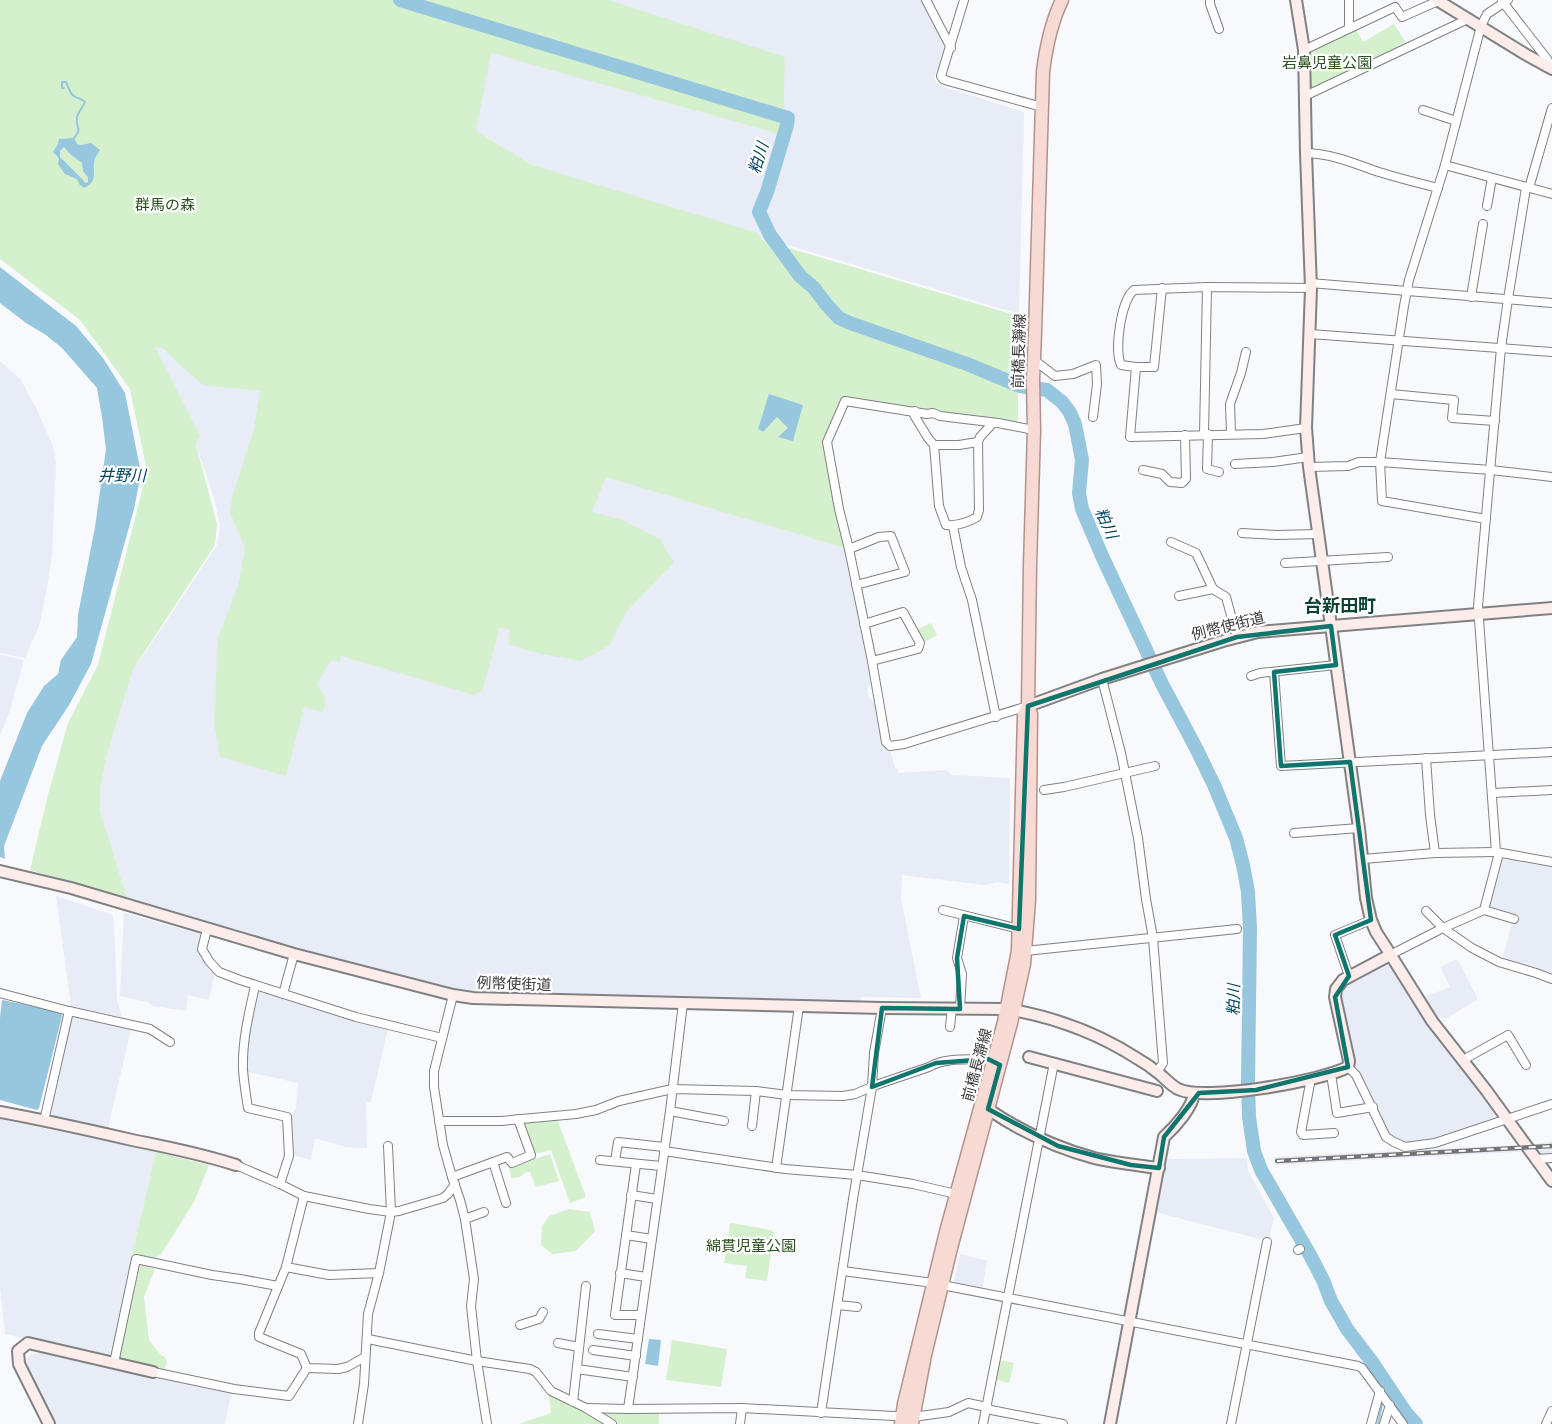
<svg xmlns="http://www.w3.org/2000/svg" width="1552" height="1424" viewBox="0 0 1552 1424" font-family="'Archivo Narrow','Noto Sans JP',sans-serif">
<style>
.built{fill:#e8ecf6}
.green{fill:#d5f0cd}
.water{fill:#96c7de;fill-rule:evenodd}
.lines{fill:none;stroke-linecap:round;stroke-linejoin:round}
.stream{stroke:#96c7de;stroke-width:2}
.river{stroke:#96c7de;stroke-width:14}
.street-casing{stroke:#808183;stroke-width:10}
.secondary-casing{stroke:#808183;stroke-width:14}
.primary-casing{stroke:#b3928d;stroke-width:15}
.street{stroke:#fff;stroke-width:8}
.secondary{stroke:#fcedea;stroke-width:10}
.primary{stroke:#f8dad5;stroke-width:12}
.rail-casing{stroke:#737475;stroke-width:4.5}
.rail{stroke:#fff;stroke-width:2;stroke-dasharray:7;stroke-linecap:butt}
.marked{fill:none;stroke:#0f766e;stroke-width:4.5;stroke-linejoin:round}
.labels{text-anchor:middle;stroke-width:4.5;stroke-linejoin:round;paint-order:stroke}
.park-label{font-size:15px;fill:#29501d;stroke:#fff}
.street-label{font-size:15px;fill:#393a3a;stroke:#fff}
.water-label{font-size:16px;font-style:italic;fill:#00465e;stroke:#fff}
.quarter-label{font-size:18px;font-weight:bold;fill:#0c4234;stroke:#fff}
</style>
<rect width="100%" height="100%" fill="#f8f9fc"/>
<g class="built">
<path d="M0,0H923L943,39L944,51L934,78L938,85L1024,112L1019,314L784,244L761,239Z"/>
<path d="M154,346L239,358L606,476L844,548L871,683L867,689L869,698L875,702L883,744L890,750L895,768L897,769L899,773L946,770L952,775L1010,778L1009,884L997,882L985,885L902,875L901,898L921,998L861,997L860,1002L494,992L454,988L390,975L148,908L127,898L100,811V789L106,758L133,669L159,632L217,545L220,526L214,498L196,445L200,436Z"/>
<path d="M0,361L21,380L37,410L53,446L56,461L52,556L48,581L40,623L25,658L0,653Z"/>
<path d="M0,655L24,660L10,710L0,736Z"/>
<path d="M1502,855L1552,864V977L1502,960L1514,916L1488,908Z"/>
<path d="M56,896L113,915L115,945L117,1001L122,1017L71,1006Z"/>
<path d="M124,913L203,935L200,950L215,973L209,1000L188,995L186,1011L153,1006L148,1002L120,996Z"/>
<path d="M1457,959L1478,999L1447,1018H1437L1422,998L1450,987L1440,967Z"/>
<path d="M1385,962L1391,963L1501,1117L1498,1120L1432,1140L1404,1144L1393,1139L1362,1083L1353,1055L1340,997L1342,987Z"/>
<path d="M258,989L336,1014L388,1028L371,1102H366L367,1148L346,1147L315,1138L311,1160L291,1154L290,1117L296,1109L298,1083L244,1071L248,1019Z"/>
<path d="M77,1016L131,1029L107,1132L53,1120L50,1114L71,1019Z"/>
<path d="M0,1119L156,1152L132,1255L113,1354L108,1358L5,1334L0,1287Z"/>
<path d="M1552,1141V1156H1539L1535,1151L1275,1165L1274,1157L1536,1144Z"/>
<path d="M1247,1158L1248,1171L1274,1218L1268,1241L1155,1212L1165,1159Z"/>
<path d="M960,1254L987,1261L982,1291L953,1285Z"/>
<path d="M41,1353L231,1393L225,1424H52L23,1366L26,1358L32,1354Z"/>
</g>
<g class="green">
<path d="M0,0H609L785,57L783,135L491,53L476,131L532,165L758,233L762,240L1018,316V424L844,396L824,442L844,548L606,477L592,512L620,519L660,539L674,563L626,612L610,645L581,661L541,654L508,644L510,630L500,627L482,691L474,695L341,656L340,662L331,660L317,684L326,699L323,712L304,707L286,776L220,757L214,722L218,637L239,583L245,548L230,512L232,498L254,429L260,391L203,385L183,368L163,348L155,347L200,436L196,445L217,524L215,545L133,669L106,758L100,789V811L127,898L30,870L48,795L68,723L98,665L147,471L130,389L80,320L0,259Z"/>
<path d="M1394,24L1408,46L1309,90L1308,51L1356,29L1363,42Z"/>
<path d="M931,623L937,635L923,643L916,630Z"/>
<path d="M557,1119L586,1197L570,1203L551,1150L535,1154L523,1122Z"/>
<path d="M156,1152L209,1165L194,1202L161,1254L153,1259L132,1255Z"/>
<path d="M550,1154L559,1181L536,1187L530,1172H526L520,1177L511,1178L509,1167Z"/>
<path d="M569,1209L590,1212L595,1231L576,1251L552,1254L541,1245L542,1226L549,1216Z"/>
<path d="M732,1223L771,1230L774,1233L767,1281L745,1278L747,1266L724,1263L730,1224Z"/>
<path d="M141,1265L155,1269L144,1297L149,1340L161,1355L165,1357L167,1362L164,1370L120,1360V1357L139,1268Z"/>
<path d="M672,1340L727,1349L721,1387L666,1380Z"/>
<path d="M999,1360L1014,1363L1009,1383L995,1379Z"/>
<path d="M549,1395L582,1411L591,1409L659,1410V1424H518L551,1413Z"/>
</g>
<g class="water">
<path d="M74,138L77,144L81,145L91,143L100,150C99,152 95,157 95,159C91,172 100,180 84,188L79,184L77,179L65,174L58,164L59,160L58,157L53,152L58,144L59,139ZM64,147L70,154L82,163L83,171L88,177V182L85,183L82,179L60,157V151Z"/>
<path d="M0,267L76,326L103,358L125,393L141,473L134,509L91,664L69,705L42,746L4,846L5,859L0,857V781L27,713L44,686L58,674L61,660L77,637L78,615L95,527L106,449L102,417L97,388L62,348L46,335L26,323L0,303Z"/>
<path d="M769,394L803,405L793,441L778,437L788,428L777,417L763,432L758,429Z"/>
<path d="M2,1000L61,1012L62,1016L39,1108L37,1110L0,1100V1018Z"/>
<path d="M649,1339L661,1340L658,1366L645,1364Z"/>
</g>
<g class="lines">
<g class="stream">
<path d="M64,88H62V82H66C69,87 69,93 74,96C78,99 81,98 85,102C83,107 78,112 77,117C75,127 83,128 74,138"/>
<path d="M1384,1395L1387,1385"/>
<path d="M1378,1424L1383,1400"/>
</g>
<path class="river" d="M400,0L788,118L787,125L767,192L759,212L770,235L800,276L814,288L826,304L839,318L850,323L967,364L1020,386L1047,390L1062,402L1069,411L1075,424L1082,460L1079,493L1082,509L1102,556L1162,684L1196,748L1214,785L1236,838L1243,865L1248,892L1250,928L1248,1083L1249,1117L1254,1151L1261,1170L1310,1255L1323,1280L1331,1301L1347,1329L1372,1362L1406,1413L1416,1424"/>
<g class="street-casing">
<g id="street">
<path d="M926,0L951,48"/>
<path d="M964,0L941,76L943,79L948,81L1042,107"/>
<path d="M1210,0V4L1219,29"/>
<path d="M1502,1L1547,59L1552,68"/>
<path d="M1349,28V0"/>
<path d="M1304,50L1395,7L1402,17L1438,1"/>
<path d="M1305,96L1468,19"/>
<path d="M1423,110L1456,121"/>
<path d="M1306,153C1333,154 1353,163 1379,172C1398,178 1418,183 1438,188"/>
<path d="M1445,165L1552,194"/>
<path d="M1526,188L1508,299L1501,348L1478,606L1496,852L1552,862"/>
<path d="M1529,188L1552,108"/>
<path d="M1487,206L1492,178"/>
<path d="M1310,283L1552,303"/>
<path d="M1471,297L1483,224"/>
<path d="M1310,334L1552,352"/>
<path d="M1034,360L1055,376L1073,374L1096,365L1097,384L1093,417"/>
<path d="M1136,367H1154L1162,288"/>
<path d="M1391,394L1454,400L1452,418L1495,421"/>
<path d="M915,411L914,415L928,438L934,445L939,506L946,525C958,526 967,523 977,517L979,510L978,442L980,437L993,423"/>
<path d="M1306,428L1263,434L1130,437L1136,367L1121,365C1114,350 1121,300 1134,290L1207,287L1311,288"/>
<path d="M1204,434L1207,287"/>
<path d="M1208,434L1207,469L1219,472"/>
<path d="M1231,434L1230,404L1241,373L1246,352"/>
<path d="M934,445H959L978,442"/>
<path d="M1235,464L1273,462L1308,457"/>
<path d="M1309,467L1348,466L1359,462H1380L1491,470L1552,477"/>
<path d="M1143,470L1162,474L1170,482L1182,483L1186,479L1185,435"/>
<path d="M1486,519L1382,501L1380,462L1404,306L1409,280L1445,165L1481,26L1487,14L1508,0"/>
<path d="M953,526L961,567L972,600L996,717"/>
<path d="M1242,533L1277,535L1318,534"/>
<path d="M1171,542L1196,553L1213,589L1226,597L1237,637"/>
<path d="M849,549L879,537L891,536L905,572L856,585"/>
<path d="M1285,563L1388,557"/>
<path d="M1179,596L1213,589"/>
<path d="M864,624L903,612L920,643L918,649L872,661"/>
<path d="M1274,672L1281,766L1552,752"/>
<path d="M1251,676L1260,673L1336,665"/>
<path d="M1102,679L1121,753L1138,838L1146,899L1153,938L1163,1063L1157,1072"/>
<path d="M1028,706L904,744L890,746L886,742L872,661L849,549L839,509L827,442L845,401L927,414L933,413L940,416L998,423L1034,430"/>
<path d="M1426,758L1430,815L1435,853"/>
<path d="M1044,790L1064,787L1155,766"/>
<path d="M1492,793L1552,790"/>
<path d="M1294,833L1359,828"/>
<path d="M1363,859L1435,853L1496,852"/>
<path d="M943,910L1019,929"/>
<path d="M1484,910L1514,919"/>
<path d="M1426,911L1443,928L1472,948L1499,962L1536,973L1552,979"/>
<path d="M207,929L202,949L209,961L219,972L240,980L356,1017L442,1038"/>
<path d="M1025,951L1237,929"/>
<path d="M1390,955L1443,928L1484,910L1499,853"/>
<path d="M1349,976L1335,935L1371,920"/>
<path d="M255,986C249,1013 242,1041 243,1070C244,1083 246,1095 248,1108L287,1117L289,1156L280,1184"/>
<path d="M0,993L69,1011L150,1029L170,1042"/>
<path d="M283,994L294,954"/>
<path d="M453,995L434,1071V1087L443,1145L452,1177L460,1200L465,1219L474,1279L471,1306L477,1361L487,1424"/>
<path d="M960,1009L962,974L957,958L964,916"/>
<path d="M950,1027L952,1008"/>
<path d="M1463,1060L1508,1035L1526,1065"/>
<path d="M1348,1067L1356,1075L1386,1137L1394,1142L1405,1147L1435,1143L1552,1104"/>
<path d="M1331,1074L1337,1113L1373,1107"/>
<path d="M1311,1078L1301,1132L1303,1135L1334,1133"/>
<path d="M670,1111L724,1121"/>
<path d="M44,1121L69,1011"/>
<path d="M439,1121H501L576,1114L596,1110L619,1101L672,1089L756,1091L787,1095L843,1096L855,1094L876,1085L929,1067C946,1057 969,1060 988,1059L993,1061"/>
<path d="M752,1126L756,1091"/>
<path d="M664,1151L785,1169L857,1175L913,1184L956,1194"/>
<path d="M1536,1159L1552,1158"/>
<path d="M600,1160L661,1166"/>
<path d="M615,1161L618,1142L664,1147"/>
<path d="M493,1162L506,1203"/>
<path d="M636,1164L615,1315H641"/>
<path d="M236,1165L280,1184L304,1196L369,1209L391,1212L399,1211L443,1198L448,1194L455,1184"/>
<path d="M776,1168L799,1006"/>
<path d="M452,1177L507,1157L512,1163L531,1155L518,1119"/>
<path d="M631,1195L657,1199"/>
<path d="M304,1196L286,1267L259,1333V1337L301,1354L307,1368L338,1369L347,1367L365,1357"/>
<path d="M465,1219L484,1212"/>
<path d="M626,1235L652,1239"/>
<path d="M1298,1250L1300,1249"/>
<path d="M286,1267L329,1275L379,1273"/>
<path d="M843,1271L933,1283"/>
<path d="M620,1273L646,1277"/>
<path d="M942,1285L1358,1366L1362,1368L1403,1424"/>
<path d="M838,1305L857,1307"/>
<path d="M520,1325L539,1319L543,1312"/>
<path d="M598,1334L638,1339"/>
<path d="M368,1339L477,1361L530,1369L536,1372L551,1391L586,1408L612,1424"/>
<path d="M558,1343L579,1347"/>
<path d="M593,1350L636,1356"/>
<path d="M114,1363L136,1259L212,1275L240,1279L278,1286"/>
<path d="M577,1369L633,1377"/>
<path d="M153,1372L234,1389L289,1396L307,1368"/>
<path d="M573,1402L586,1286"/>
<path d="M586,1408L628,1409L742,1408L913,1417L949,1412L968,1403L986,1407L991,1410L1063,1424"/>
<path d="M628,1409L670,1111L683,1003"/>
<path d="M821,1413L853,1199L872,1087L874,1053L882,1008"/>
<path d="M358,1424L364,1384L368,1314L379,1273L391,1212L388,1146"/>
<path d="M740,1424L742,1408"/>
<path d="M983,1424L1054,1063"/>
<path d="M1231,1424L1267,1242"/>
<path d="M1371,1424L1380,1391"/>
<path d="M1384,1424L1390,1405"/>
<path d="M1546,1424L1552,1411"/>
</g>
</g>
<g class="secondary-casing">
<g id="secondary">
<path d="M1296,0L1304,50L1306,153L1311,288L1306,428L1309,467L1359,828L1366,898L1371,920L1376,932L1387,949L1432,1021L1486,1090L1552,1181"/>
<path d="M1437,0L1525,54L1552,69"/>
<path d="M1028,706L1102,679L1223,641L1258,632L1552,608"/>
<path d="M0,871L71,888L294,954L453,995L473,998L882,1008L1007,1009C1054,1017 1098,1033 1138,1059C1145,1063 1151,1067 1157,1072C1164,1077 1170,1085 1178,1089C1204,1102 1322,1081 1348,1067L1349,1061L1335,997L1336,989L1343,980L1390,955"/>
<path d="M1029,1057L1157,1091"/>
<path d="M988,1109C1020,1131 1057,1148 1094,1158C1115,1163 1137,1165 1159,1168"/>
<path d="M0,1112C44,1120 88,1130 132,1140C167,1147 202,1154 236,1165"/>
<path d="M49,1424L19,1364L18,1351L28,1343L153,1372"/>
<path d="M1110,1424L1164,1137C1175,1127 1193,1107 1194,1093"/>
</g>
</g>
<g class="primary-casing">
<g id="primary">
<path d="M1028,706L1030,566L1034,430L1033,379L1035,333L1043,72C1046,47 1051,23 1062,0"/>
<path d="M901,1424L904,1404L947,1228L1004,1022L1018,951L1024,715L1028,706L1031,714L1029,900L1024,964L1011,1023L951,1248L925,1355L912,1424"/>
</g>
</g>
<use href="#street" class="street"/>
<use href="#secondary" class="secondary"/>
<use href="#primary" class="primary"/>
<g class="rail-casing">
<path id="rail" d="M1277,1161L1552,1146"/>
</g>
<use href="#rail" class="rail"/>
</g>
<path class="marked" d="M1331,626L1336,665L1274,672L1281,766L1350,762L1371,920L1335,935L1349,976L1335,997L1348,1067L1256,1090L1199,1093L1164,1137L1159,1168L1131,1165L1058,1146L988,1109L1000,1065L988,1059L936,1063L872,1087L882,1008L960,1009L957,958L964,916L1019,929L1028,706L1237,637Z"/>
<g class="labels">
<g class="park-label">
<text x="1327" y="68">岩鼻児童公園</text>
<text x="165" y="210">群馬の森</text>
<text x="751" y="1251">綿貫児童公園</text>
</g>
<g class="street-label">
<text transform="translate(1019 351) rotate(-88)" y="5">前橋長瀞線</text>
<text transform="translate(1228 626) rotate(-14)" y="5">例幣使街道</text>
<text transform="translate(514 984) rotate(2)" y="5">例幣使街道</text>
<text transform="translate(977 1065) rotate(-75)" y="5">前橋長瀞線</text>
</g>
<g class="water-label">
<text transform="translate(758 158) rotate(-73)" y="6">粕川</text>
<text x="122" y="481">井野川</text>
<text transform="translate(1107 523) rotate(66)" y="6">粕川</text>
<text transform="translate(1233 1000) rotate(-89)" y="6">粕川</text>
</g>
<g class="quarter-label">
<text x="1340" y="612">台新田町</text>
</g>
</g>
</svg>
